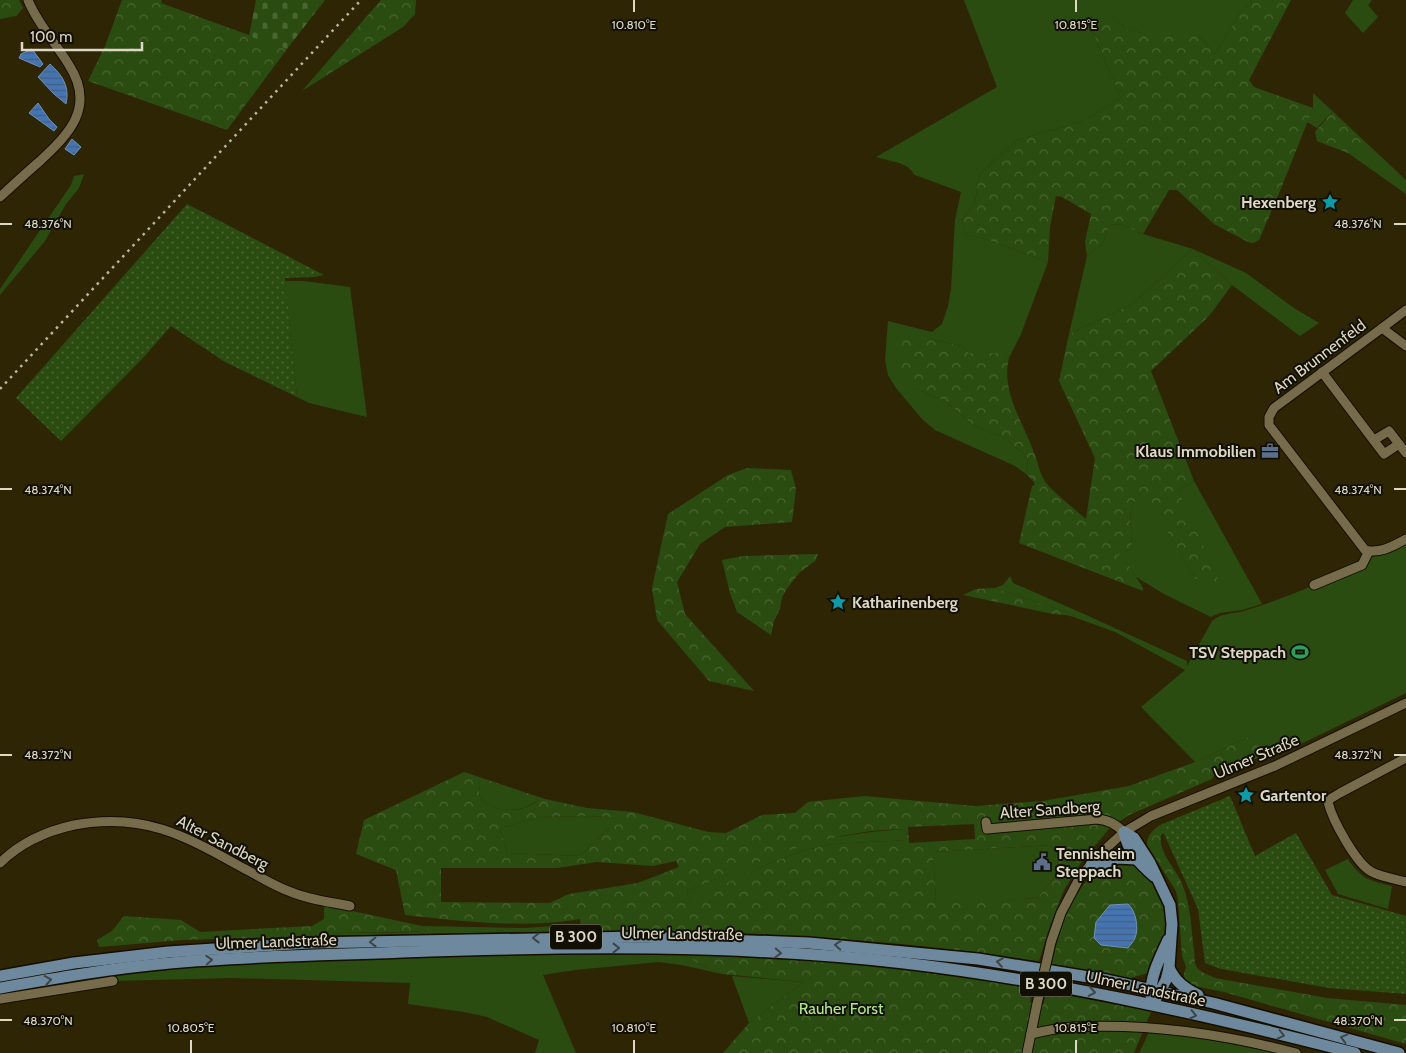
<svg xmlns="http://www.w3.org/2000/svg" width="1406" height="1053" viewBox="0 0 1406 1053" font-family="Cabin,sans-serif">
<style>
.grass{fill:#2b4c10}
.forest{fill:url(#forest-crowns);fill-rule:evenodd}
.cemetery{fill:url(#cemetery-stones)}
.park{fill:url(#park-dots)}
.water{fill:url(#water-rules);stroke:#7392b7}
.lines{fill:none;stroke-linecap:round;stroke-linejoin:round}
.minor-casing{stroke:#150e00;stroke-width:11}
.major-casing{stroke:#150e00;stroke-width:14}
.minor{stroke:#766c4c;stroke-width:9}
.major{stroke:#6e899d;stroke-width:11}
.rail{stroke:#bdb6a2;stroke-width:2.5;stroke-dasharray:2.5 5;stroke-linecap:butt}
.minor-bridge-casing{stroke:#150e00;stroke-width:11;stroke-linecap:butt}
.minor-bridge{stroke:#766c4c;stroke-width:9}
.oneway{stroke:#3b4649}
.ticks{fill:none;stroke:#ddd7c6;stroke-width:2}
.labels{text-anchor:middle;stroke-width:4;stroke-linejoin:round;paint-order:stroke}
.shield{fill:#120f04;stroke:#a09b8c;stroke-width:1}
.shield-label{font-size:15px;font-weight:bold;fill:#ddd7c6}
.poi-label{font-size:16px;font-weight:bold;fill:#ddd7c6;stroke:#120f04;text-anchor:end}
.street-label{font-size:16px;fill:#ddd7c6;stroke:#120f04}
.park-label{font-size:16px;fill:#aee989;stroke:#120f04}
.ticks-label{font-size:12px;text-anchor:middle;fill:#ddd7c6;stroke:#120f04;stroke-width:4;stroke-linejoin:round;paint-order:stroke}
</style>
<defs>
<pattern id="forest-crowns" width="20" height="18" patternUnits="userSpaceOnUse" patternTransform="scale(1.25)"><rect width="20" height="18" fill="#2b4c10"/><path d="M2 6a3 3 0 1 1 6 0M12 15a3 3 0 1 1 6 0" fill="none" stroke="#496531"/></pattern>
<pattern id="cemetery-stones" width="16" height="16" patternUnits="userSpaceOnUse" patternTransform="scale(1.25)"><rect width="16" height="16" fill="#2b4c10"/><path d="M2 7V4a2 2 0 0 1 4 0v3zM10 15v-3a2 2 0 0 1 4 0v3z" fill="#496531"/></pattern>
<pattern id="park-dots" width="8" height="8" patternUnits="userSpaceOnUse" patternTransform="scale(1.25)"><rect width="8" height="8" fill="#2b4c10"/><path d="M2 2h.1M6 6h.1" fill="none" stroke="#496531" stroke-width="1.8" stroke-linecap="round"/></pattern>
<pattern id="water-rules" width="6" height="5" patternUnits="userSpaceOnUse" patternTransform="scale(1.25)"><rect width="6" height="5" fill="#4574b1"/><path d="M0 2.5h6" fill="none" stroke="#445f82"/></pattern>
</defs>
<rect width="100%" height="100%" fill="#2e2505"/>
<g class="grass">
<path d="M964,0H1252L1239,15L1215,54L1198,34H1146L1126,29L1114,18L1091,28L1121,98L1083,121L1017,140L979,175L975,203L962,220L965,235L985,239L1048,262L1021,334L1009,358L1006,353H969L961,346L929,339L915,388L947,402L974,426L1004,437L1024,454L1028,460L1026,474L1015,466L935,430L922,419L896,388L888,375L885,360L888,321L932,332L942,324L948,306L951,289L955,220L961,192L915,175L908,167L899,163L876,157L997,87Z"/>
<path d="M1353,0H1372L1368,5L1378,17L1363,33L1345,13Z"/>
<path d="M1313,93L1406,180V194L1348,153L1357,154L1332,112L1317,128L1307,122L1313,108Z"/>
<path d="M84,174L79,188L66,204L45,241L0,295V289L71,185L74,176Z"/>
<path d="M1112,224L1123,225L1143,234L1193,249L1246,273L1294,308L1319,323L1300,336L1232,285L1193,249L1131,305L1069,334L1087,256L1103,244L1107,230Z"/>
<path d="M285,281H303L350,287L367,417L309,403L297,397Z"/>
<path d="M1194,481L1262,604L1242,610L1220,613L1211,617L1164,594L1136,577L1129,566L1116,556L1132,549L1130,510L1142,487L1195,578L1178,491Z"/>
<path d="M1406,539V693L1303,743L1267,754L1263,750L1256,749L1251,736L1195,762L1141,707L1185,670L1115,632L1074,617L1075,615L995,588L1003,585L1010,576L1013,583L1084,614L1187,661V666L1212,621C1221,613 1233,614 1244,611C1285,599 1323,581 1362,565L1365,558Z"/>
<path d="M480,782H486L540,799C525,811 507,813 490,806C486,804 480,799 479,794C479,791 480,785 480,782Z"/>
<path d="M585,816L611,817V826L580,856L507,853L500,828L541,817Z"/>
<path d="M906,829L907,840L833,844L806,850L772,862L689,901L687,891C728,874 776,851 819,841C847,834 877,831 906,829Z"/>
<path d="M1052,845L1060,871L1037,898L936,904L933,852Z"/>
<path d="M1348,859C1361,879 1370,881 1392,886L1388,909L1338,894L1325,870Z"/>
<path d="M581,924V931L318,936C354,929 392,936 429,930L422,926L525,928Z"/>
<path d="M684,954L697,963L722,974L682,965L659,962L575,970L543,975L576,1053H535L539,1040L487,1017L464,1012L408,1004L410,983L232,978L113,981L111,974L181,966L274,962L518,955Z"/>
<path d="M732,976L804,982L749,1023Z"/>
<path d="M1151,1028L1276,1053H1139Z"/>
</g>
<g class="forest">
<path d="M0,0H19L23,8L16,16L0,19Z"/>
<path d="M122,0H162L161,3L287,49L227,130L88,81L105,46Z"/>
<path d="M381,0H416L415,14L403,27L302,91Z"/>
<path d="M1252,0H1291L1249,80L1254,87L1313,108L1280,191L1259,240L1253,243L1248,242L1214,224L1177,190H1169L1143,234L1123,225L1112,224L1107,230L1103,244L1087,256L1085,242L1091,214L1062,197L1056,196L1050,227L1048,262L985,239L965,235L962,220L975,203L979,175L1017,140L1083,121L1121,98L1091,28V23L1114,18L1126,29L1146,34H1198L1215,54L1239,15Z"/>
<path d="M1332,112L1361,141V150L1357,154L1348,153L1317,141L1315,132Z"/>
<path d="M1193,249L1232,285L1209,316L1151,371L1194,481L1178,491L1224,592L1195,578L1142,488L1130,510L1132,549L1117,556L1129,566L1143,588V591L1019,543L1032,486L1035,485L1034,482L1026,474L1028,460L1024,454L1004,437L974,426L947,402L915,388L901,371L898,364V351L905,339L914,335L926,336L929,339L961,346L969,353H1006L1009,358C1001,392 1022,420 1033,450C1037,459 1039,471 1044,480C1048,488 1078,512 1086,519L1095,458L1059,381L1069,334L1131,305Z"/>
<path d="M747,468L791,470L796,489L792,522L725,527L700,544L677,582L685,614L754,691L709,681L657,620L652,588L668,514L728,475Z"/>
<path d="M818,554L815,561L799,573L786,590L782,598L780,609L774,621L771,635L737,612L730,593L722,560L743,556Z"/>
<path d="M995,588L1075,615L1074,617L1066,615L1053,614L963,595L976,589Z"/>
<path d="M1251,736L1266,754L1264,757C1253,761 1225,761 1218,769C1216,772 1214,776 1212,779L1129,815L1109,829L1082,861L1064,890L1050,925L1039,961C887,938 734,929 581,931L580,919C522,929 462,921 405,915L396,870L356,854L364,820L464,772L545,799L587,808L633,812L708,832L726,833L762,815L795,813L808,802L864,796L975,806L1043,801L1129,786L1195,762ZM480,782H486L539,800C525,811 507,813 490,806C486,804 480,799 479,794C479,791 480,786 480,782ZM585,816L611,817V826L580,856L507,853L500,828L541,817ZM974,824L975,839L909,843L908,827ZM906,829L907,840L833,844L806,850L772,862L689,900L687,891C758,862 828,829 906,829ZM1052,845L1060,871L1037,898L936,903L933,852ZM676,861L679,867L638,883L569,894L550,903L441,902V868H557L597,862L653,866Z"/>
<path d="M1160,825L1164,833L1161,835C1158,854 1177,869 1183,886C1191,907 1191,929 1194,950C1195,955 1194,962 1196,966C1200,973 1209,975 1215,978L1327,998L1406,1005V1044L1224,992L1199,987L1185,982L1184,974L1186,967L1182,956L1178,900L1176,891L1147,845C1147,836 1152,830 1160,825Z"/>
<path d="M1119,862C1136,864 1144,871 1153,885C1177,922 1164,937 1148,973L1130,978L1052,964C1060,928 1076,870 1119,862ZM1130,905C1138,923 1140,931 1128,948L1101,945Z"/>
<path d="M324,905L422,926L430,930C393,935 355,929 318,936L182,940L99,947L97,940L112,931L124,916L181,920L200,932L312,926L324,919Z"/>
<path d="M684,954L834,962L918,970L1033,988L1030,1002L1043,1005L1047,990L1151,1012L1134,1053H723L749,1023L804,982L722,974L697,963Z"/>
</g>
<path class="cemetery" d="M256,0H325L287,49L249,36Z"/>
<g class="park">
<path d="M187,204L324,275L314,277L285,278L297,397L225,362L171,326L144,357L61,441L16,398Z"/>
<path d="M1230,796L1255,856L1296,833L1332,895L1406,916V994L1329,988L1221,969L1205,963L1198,909L1160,825Z"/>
</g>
<g class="water">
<path d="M32,49L43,64L40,67L19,58L21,54Z"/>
<path d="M50,64C62,75 70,86 66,104L54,94L38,77Z"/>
<path d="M38,103L49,119L57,127L54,131L29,113Z"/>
<path d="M72,139L81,147L74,155L65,149Z"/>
<path d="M1128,904C1136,911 1139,928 1135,938C1134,941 1130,945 1128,948L1101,945L1094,938L1096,922L1110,905Z"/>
</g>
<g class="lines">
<g class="minor-casing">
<g id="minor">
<path d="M0,197C13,185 26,173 40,161C69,134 96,107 69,65C57,45 37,23 28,0"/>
<path d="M1406,310L1382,328L1406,346"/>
<path d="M1382,328L1274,408L1269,417V425L1365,550C1380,554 1393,546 1406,539"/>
<path d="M1322,372L1384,454L1399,444"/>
<path d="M1374,440L1389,431L1406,453"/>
<path d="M1314,585L1362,565L1369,551"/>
<path d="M1406,758L1340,793L1330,799L1328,802C1332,819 1356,864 1372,872C1382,877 1395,879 1406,882"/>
<path d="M986,822L987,829L1097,819C1109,820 1115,824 1124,832"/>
<path d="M0,863C20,843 47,831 74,825C143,812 184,835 243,868C259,876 274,886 291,892C310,900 330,902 350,906"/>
<path d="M1051,942L1061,913L1080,877L1101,853L1124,832L1151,816L1275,766L1406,703"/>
<path d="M0,999L113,981"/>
<path d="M1031,1034C1044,1031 1059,1028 1072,1027C1147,1023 1224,1034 1296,1053"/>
<path d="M1027,1053L1037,1004"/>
</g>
</g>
<g class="major-casing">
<g id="major">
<path d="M1124,832L1134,838L1150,863L1170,905L1172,924L1169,968L1166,980L1157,997"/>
<path d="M1124,832C1128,852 1139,863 1154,876"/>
<path d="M1091,865H1101L1117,858L1136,859"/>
<path d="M1169,968C1176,982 1184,988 1198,995"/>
<path d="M0,976L74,963L168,952L309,943L640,937L809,943L978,959L1107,980L1213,1003L1399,1053"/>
<path d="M0,988C56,978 113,968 170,963C247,956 325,955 403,952C570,946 738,944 904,963C1056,981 1207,1015 1355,1053"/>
<path d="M1151,996C1150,976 1160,958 1168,940"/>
</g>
</g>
<use href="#minor" class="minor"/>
<use href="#major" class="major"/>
<path class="rail" d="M0,389L361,0"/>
<g class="minor-bridge-casing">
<path id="minor-bridge" d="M1037,1004L1051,942"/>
</g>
<use href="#minor-bridge" class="minor-bridge"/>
</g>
<defs><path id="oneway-chevron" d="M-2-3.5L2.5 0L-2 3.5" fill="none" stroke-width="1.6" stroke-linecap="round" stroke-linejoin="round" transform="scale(1.25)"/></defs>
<g class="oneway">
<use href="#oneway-chevron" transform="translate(536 938) rotate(179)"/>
<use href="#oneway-chevron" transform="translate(373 942) rotate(179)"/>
<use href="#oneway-chevron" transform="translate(838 945) rotate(-175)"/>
<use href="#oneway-chevron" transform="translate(616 948)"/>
<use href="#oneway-chevron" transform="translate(778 953) rotate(3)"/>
<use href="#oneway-chevron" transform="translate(209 960) rotate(-3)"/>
<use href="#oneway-chevron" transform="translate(1000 962) rotate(-172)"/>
<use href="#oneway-chevron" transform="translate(48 980) rotate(-10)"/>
<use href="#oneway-chevron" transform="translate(1092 992) rotate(10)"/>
<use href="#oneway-chevron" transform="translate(1193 1015) rotate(13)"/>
<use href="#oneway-chevron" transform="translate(1281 1035) rotate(13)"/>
<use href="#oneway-chevron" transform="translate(1344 1038) rotate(-165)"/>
</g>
<path class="ticks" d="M634,0V12M1076,0V12M0,224H12M1394,224H1406M0,489H12M1394,489H1406M0,755H12M1394,755H1406M0,1020H12M1394,1020H1406M191,1040V1053M634,1040V1053M1076,1040V1053"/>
<defs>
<g id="sight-bare" transform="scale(1.35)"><path d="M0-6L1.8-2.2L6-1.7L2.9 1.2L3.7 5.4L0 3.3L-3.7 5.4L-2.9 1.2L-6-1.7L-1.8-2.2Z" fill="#0f9aa8" stroke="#120f04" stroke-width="2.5" paint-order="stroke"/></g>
<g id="office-bare" transform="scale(1.35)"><path d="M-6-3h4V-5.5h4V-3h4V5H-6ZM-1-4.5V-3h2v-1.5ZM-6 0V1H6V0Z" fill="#5c6f8a" stroke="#120f04" stroke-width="2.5" paint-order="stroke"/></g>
<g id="stadium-bare" transform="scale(1.35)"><path d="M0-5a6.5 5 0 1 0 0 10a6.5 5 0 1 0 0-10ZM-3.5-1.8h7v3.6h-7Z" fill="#2e9e5b" stroke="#120f04" stroke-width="2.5" paint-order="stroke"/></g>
<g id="civic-bare" transform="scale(1.35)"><path d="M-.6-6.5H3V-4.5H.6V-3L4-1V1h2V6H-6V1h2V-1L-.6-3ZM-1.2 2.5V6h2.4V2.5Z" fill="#5c6f8a" stroke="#120f04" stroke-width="2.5" paint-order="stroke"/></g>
</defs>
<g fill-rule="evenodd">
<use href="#sight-bare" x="1330" y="202"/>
<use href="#office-bare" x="1270" y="451"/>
<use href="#sight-bare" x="838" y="602"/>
<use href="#stadium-bare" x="1300" y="652"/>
<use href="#sight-bare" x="1246" y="795"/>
<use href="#civic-bare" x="1042" y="862"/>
</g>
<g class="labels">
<g class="shield">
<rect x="550" y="924.5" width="52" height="25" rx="4"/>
<rect x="1020" y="971.5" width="52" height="25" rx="4"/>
</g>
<g class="shield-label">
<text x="576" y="942">B 300</text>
<text x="1046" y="989">B 300</text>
</g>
<g class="poi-label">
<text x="1316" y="208">Hexenberg</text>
<text x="1256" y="457">Klaus Immobilien</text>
<text x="852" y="608" text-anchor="start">Katharinenberg</text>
<text x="1286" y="658">TSV Steppach</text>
<text x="1260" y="801" text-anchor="start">Gartentor</text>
<text x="1056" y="859" text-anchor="start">Tennisheim<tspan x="1056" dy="18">Steppach</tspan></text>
</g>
<g class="street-label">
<text transform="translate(1319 356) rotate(-37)" y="6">Am Brunnenfeld</text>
<text transform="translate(1256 756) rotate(-23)" y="6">Ulmer Straße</text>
<text transform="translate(1050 809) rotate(-4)" y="6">Alter Sandberg</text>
<text transform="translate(223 842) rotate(27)" y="6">Alter Sandberg</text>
<text transform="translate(682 933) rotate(1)" y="6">Ulmer Landstraße</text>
<text transform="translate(276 941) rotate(-2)" y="6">Ulmer Landstraße</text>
<text transform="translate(1146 988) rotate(12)" y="6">Ulmer Landstraße</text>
</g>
<g class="park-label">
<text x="841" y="1014">Rauher Forst</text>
</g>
</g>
<g class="ticks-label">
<text x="634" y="29">10.810°E</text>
<text x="1076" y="29">10.815°E</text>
<text x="48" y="228">48.376°N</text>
<text x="1358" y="228">48.376°N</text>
<text x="48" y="494">48.374°N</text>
<text x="1358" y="494">48.374°N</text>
<text x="48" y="759">48.372°N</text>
<text x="1358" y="759">48.372°N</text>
<text x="48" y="1025">48.370°N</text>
<text x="1358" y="1025">48.370°N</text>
<text x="191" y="1032">10.805°E</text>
<text x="634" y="1032">10.810°E</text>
<text x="1076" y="1032">10.815°E</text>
</g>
<path d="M22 42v8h120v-8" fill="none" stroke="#ddd7c6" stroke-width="2.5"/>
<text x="30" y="42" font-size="15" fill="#ddd7c6" stroke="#120f04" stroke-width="4" paint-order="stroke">100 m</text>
</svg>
